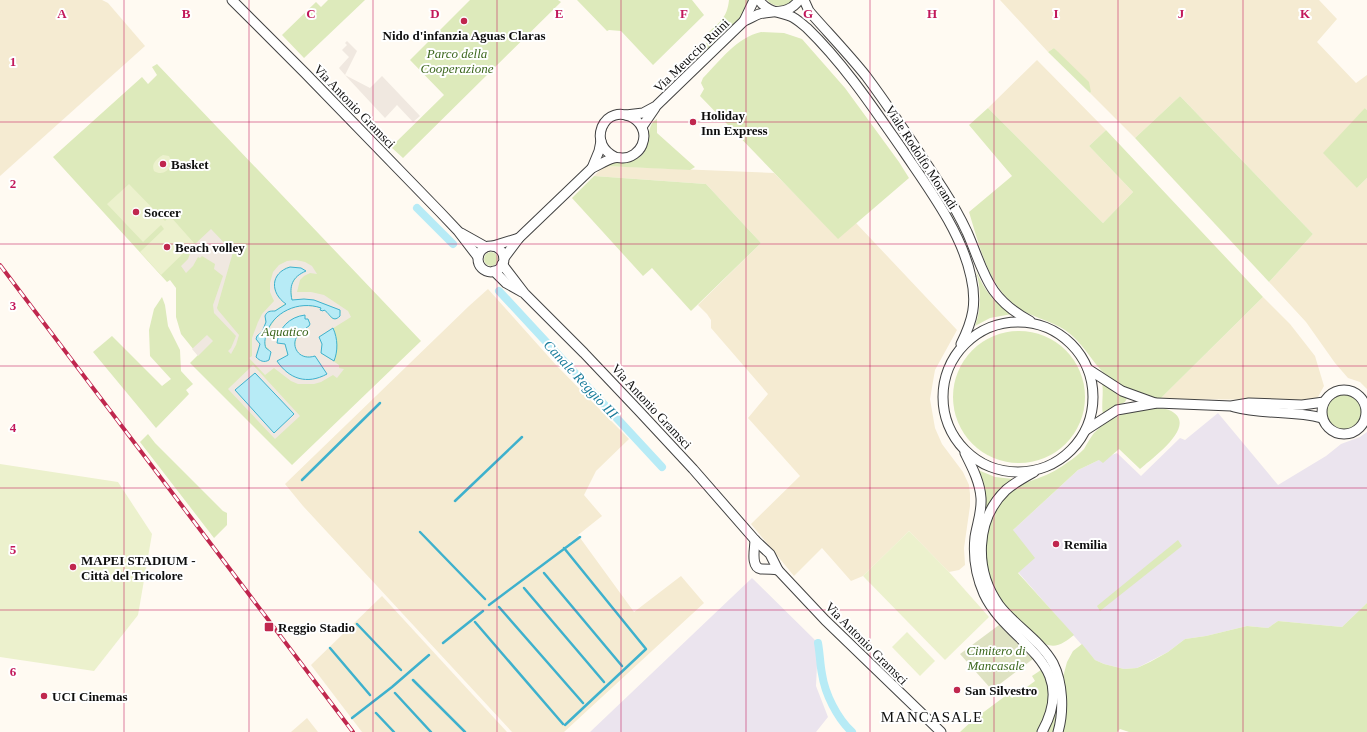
<svg xmlns="http://www.w3.org/2000/svg" width="1367" height="732" viewBox="0 0 1367 732" font-family="'Times New Roman',serif">
<style>
.industrial{fill:#ebe4ee}
.farmland{fill:#f5ebd2}
.green{fill:#ddeabb}
.cemetery{fill:#dee2c2}
.pitch{fill:#ecf1cd}
.plaza{fill:#f0e8e0;fill-rule:evenodd}
.water{fill:#b7ebf6;stroke:#3eb1cd}
.lines{fill:none;stroke-linecap:round;stroke-linejoin:round}
.stream{stroke:#3eb1cd;stroke-width:2.5}
.canal{stroke:#b7ebf6;stroke-width:8}
.minor-casing{stroke:#424242;stroke-width:11}
.minor{stroke:#fff;stroke-width:9}
.rail-casing{stroke:#c0274e;stroke-width:4}
.rail{stroke:#fff;stroke-width:2.5;stroke-dasharray:8;stroke-linecap:butt}
.grid{fill:none;stroke:#c2185b;stroke-width:1;stroke-opacity:0.55}
.poi-dot{fill:#c0274e;stroke:#fff;stroke-width:1.5}
.labels{text-anchor:middle;stroke-width:4;stroke-linejoin:round;paint-order:stroke}
.poi-label{font-size:13px;font-weight:bold;fill:#0f0f0f;stroke:#fff;text-anchor:start}
.park-label{font-size:13px;font-style:italic;fill:#3d681f;stroke:#fff}
.street-label{font-size:13px;fill:#0f0f0f;stroke:#fff}
.water-label{font-size:14px;font-style:italic;fill:#187c9b;stroke:#fff}
.quarter-label{font-size:15px;letter-spacing:1px;fill:#0f0f0f;stroke:#fff}
.grid-label{font-size:13px;text-anchor:middle;font-weight:bold;fill:#c2185b;stroke:#fff;stroke-width:4;stroke-linejoin:round;paint-order:stroke}
</style>
<rect width="100%" height="100%" fill="#fffaf2"/>
<g class="industrial">
<path d="M1218,413L1278,485L1326,456L1341,444L1360,437L1367,432V603L1342,627L1278,621L1268,628L1247,626L1206,636L1185,639L1168,652L1137,668L1124,669L1104,664L1095,660L1018,572L1013,530L1078,470L1099,460L1117,453L1141,476L1180,438L1185,440Z"/>
<path d="M752,578L818,643L816,686L828,717L816,732H590Z"/>
</g>
<g class="farmland">
<path d="M0,0H102L108,3L145,46L0,176Z"/>
<path d="M1000,0H1319L1337,19L1317,42L1356,83L1367,75V110L1365,108L1357,188L1367,178V389L1360,382L1348,378L1335,363L1306,322L1269,282L1313,234L1180,96L1135,138L1090,93L1091,92L1054,48L1048,52Z"/>
<path d="M1037,60L1106,130L1089,146L1133,192L1103,223L988,108Z"/>
<path d="M604,166L774,173L838,238L856,223L957,330L935,370L930,399L935,428L942,444L963,472L969,485L970,494V506L964,548L965,565L959,570L949,572L909,531L863,576L851,581L822,548L794,576L751,524L800,476L748,418L768,394L711,328V320L707,314L698,305L761,243L706,184L594,176Z"/>
<path d="M488,289L556,365L629,439L596,471L584,495L602,516L578,535L634,612L681,576L704,603L564,732H512L303,506L285,484L469,306Z"/>
<path d="M1263,297L1290,324L1315,356L1324,386L1318,397L1313,400H1302L1160,399Z"/>
<path d="M382,596L507,732H362L311,665Z"/>
<path d="M307,718L318,732H291Z"/>
</g>
<g class="green">
<path d="M328,0H365L304,58L282,35L316,2L321,7Z"/>
<path d="M470,0H558L561,2L403,158L391,147L444,95L410,60Z"/>
<path d="M577,0H692L704,15L653,65L621,31L609,30L607,31Z"/>
<path d="M729,0H751L745,14L698,61L692,60L688,64L686,63L711,39L706,35C719,22 727,19 729,0Z"/>
<path d="M767,0H793C786,8 774,8 767,0Z"/>
<path d="M761,32L784,33L802,39L845,88L899,162L909,178L838,239L700,96L704,89L701,83L703,78C720,61 737,37 761,32Z"/>
<path d="M1054,48L1089,82L1091,92L1090,93L1048,52Z"/>
<path d="M157,64L421,341L292,465L190,363L198,355L181,334L176,317V288L170,280L167,282L53,157L142,77L148,84L157,75L152,67Z"/>
<path d="M1180,96L1313,234L1269,282L1135,138Z"/>
<path d="M988,108L1103,223L1133,192L1089,146L1106,130L1263,297L1160,399C1137,397 1109,382 1095,363C1085,350 1079,340 1065,330C1054,323 1041,319 1029,314C1018,309 1008,300 1001,291C984,268 977,238 969,212L1012,176L969,125Z"/>
<path d="M1365,108L1367,110V178L1357,188L1323,153Z"/>
<path d="M657,119V133L695,167L690,170L604,166C608,165 612,163 616,162C624,160 632,162 640,157C653,147 644,125 657,119Z"/>
<path d="M594,176L706,184L761,243L691,311L652,268L643,276L572,198Z"/>
<circle cx="491" cy="259" r="7"/>
<path d="M976,271C984,289 994,304 1012,314L990,318L975,326C982,307 981,289 976,271Z"/>
<path d="M162,297L165,305L168,326L180,350L181,371L193,384L186,390L189,394L156,428L93,352L112,336L162,386L171,379L150,356L149,330L154,309Z"/>
<circle cx="1019" cy="397" r="66"/>
<path d="M1102,383L1113,391L1127,398L1125,402L1103,414C1101,406 1104,392 1102,383Z"/>
<circle cx="1344" cy="412" r="18"/>
<path d="M1147,407C1154,408 1163,408 1169,410C1201,424 1152,458 1140,469L1119,449L1103,463L1099,460L1078,470L1013,530L1035,558L1018,573L1074,635C1065,642 1057,649 1045,644C1029,630 1009,615 998,597C977,562 982,512 1016,488C1024,482 1032,481 1041,477C1050,474 1060,468 1068,462C1073,459 1079,454 1084,449C1087,444 1090,438 1094,433C1108,418 1128,411 1147,407Z"/>
<path d="M148,434L155,443L223,511L227,513V525L214,538L140,442Z"/>
<path d="M978,470L995,477L1013,479C1000,491 991,499 984,516C986,499 985,486 978,470Z"/>
<path d="M1178,540L1182,546L1100,611L1097,606Z"/>
<path d="M1367,603V732H1129L1120,729L1117,732H1062L1065,700L1063,677L1067,662L1073,651L1082,644L1095,660L1104,664L1124,669L1137,668L1150,662L1168,652L1185,639L1206,636L1247,626L1268,628L1278,621L1342,627Z"/>
<path d="M1049,663C1059,684 1060,710 1055,732H1046L1051,723L1055,709L1047,664Z"/>
<path d="M1044,668L1051,692L1050,706L1038,732H960L973,720L1008,694L1012,698L1035,681L1032,676Z"/>
</g>
<path class="cemetery" d="M999,625L1033,659L992,690L960,654Z"/>
<g class="pitch">
<path d="M163,155L169,156L172,163C169,171 162,176 154,171C151,164 156,159 163,155Z"/>
<path d="M129,184L165,221L170,216L194,243L161,275L140,252L164,229L161,225L143,242L107,204Z"/>
<path d="M0,464L118,482L152,534L138,615L94,671L0,657Z"/>
<path d="M909,531L949,572L989,617L945,660L863,576Z"/>
<path d="M907,632L935,661L920,676L892,647Z"/>
</g>
<g class="plaza">
<path d="M347,41L357,51L345,75L370,88L382,76L420,116L413,122L397,105L385,118L345,75L339,68L349,57L342,50L347,45L345,43Z"/>
<path d="M211,229L233,252L217,308L218,310L239,335L236,345L231,354L228,351L231,348L236,336L214,313L213,305L223,276L214,269L215,264L202,256L200,258L198,257L193,266L186,273L181,266L188,259L194,243L195,244Z"/>
<path d="M296,260L305,262L312,266L317,274L310,273L304,276L300,280L297,292H311L324,295L348,311L351,317L319,337L322,344L321,353L339,365V368L344,369L337,378L333,375L321,382L314,384H298L291,381L274,368L265,375L249,358L252,356V338L258,322L262,314L274,301L270,292V283L273,272L279,265L287,261ZM290,267H296L301,273L297,276L291,286L292,300H314L338,309L341,312L336,319H334L331,318L327,311L324,309L320,310L321,308L317,307L302,305L289,309L278,315L268,330L265,341L266,347L269,349L256,353L259,350L260,344L256,339L257,336L262,332L266,322L265,319L277,309L286,303L282,301L285,268ZM298,316L305,319L306,328L296,339L295,347L296,350L302,356L311,357L322,377L308,379L293,376L285,344L277,343L282,329L287,323Z"/>
<path d="M207,335L213,341L198,356L192,349Z"/>
<path d="M253,365L300,416L275,439L228,389Z"/>
</g>
<g class="water">
<path d="M290,267L301,268L306,271C292,277 289,286 292,300L304,299L314,300L340,310V316C332,324 330,313 324,310L323,311L320,310L321,308C299,300 272,312 266,335C265,339 264,344 266,348C267,349 269,350 271,352L269,360C264,363 260,361 256,357L260,344L256,339L257,336L262,332L266,322L265,316C267,311 270,311 275,311L286,304C270,293 270,273 290,267Z"/>
<path d="M305,315V319H308L310,324L309,326L306,328L307,332C287,333 293,363 315,356L327,374C307,385 289,379 277,361L288,355L285,344L277,343C279,328 289,317 305,315Z"/>
<path d="M333,328C338,339 338,351 334,361L321,353L322,344L319,337Z"/>
<path d="M255,373L294,414L274,433L235,390Z"/>
</g>
<g class="lines">
<g class="stream">
<path d="M302,480L380,403"/>
<path d="M455,501L522,437"/>
<path d="M420,532L485,599"/>
<path d="M564,548L646,649L565,725"/>
<path d="M544,573L622,666"/>
<path d="M524,588L604,682"/>
<path d="M489,605L580,537"/>
<path d="M499,607L583,703"/>
<path d="M475,622L563,724"/>
<path d="M357,624L401,670"/>
<path d="M443,643L483,611"/>
<path d="M330,648L370,695"/>
<path d="M413,680L465,732"/>
<path d="M395,693L431,732"/>
<path d="M376,713L394,732"/>
<path d="M352,718L392,687L429,655"/>
</g>
<g class="canal">
<path d="M417,208L453,244"/>
<path d="M499,291L662,467"/>
<path d="M818,643C820,654 820,664 822,674C825,694 837,718 852,732"/>
</g>
<g class="minor-casing">
<g id="minor">
<path d="M232,0L305,73L440,212L458,231L478,257"/>
<path d="M759,0C766,11 778,12 790,16C796,18 802,24 807,28C845,65 874,109 904,152C929,189 962,233 971,277C977,303 973,320 961,344"/>
<path d="M804,0L809,11L816,19C833,38 850,56 866,76C893,112 919,152 943,189C952,203 960,217 967,232C985,273 986,297 1030,321"/>
<path d="M744,21L754,0"/>
<path d="M626,115L643,113L656,106L744,21C749,19 754,16 759,14C774,10 789,15 799,0"/>
<path d="M642,127L655,108"/>
<path d="M592,168L599,151L601,141"/>
<path d="M461,233L486,247"/>
<path d="M493,246L519,238"/>
<circle cx="491" cy="259" r="13"/>
<path d="M504,258L519,238L592,168C599,165 606,160 614,158C617,157 620,158 623,158C631,158 639,152 642,145C653,119 613,101 602,127C597,140 603,151 615,157"/>
<path d="M502,264L525,294L584,353L639,411L693,469L755,540L770,554L778,570L825,620L941,732"/>
<path d="M494,271L506,283L522,292"/>
<circle cx="1018" cy="397" r="75"/>
<path d="M1088,369L1122,391L1155,403"/>
<circle cx="1344" cy="412" r="22"/>
<path d="M1234,407C1263,415 1294,410 1322,418"/>
<path d="M1086,430L1117,410L1157,403L1231,406L1249,403L1302,405L1324,402"/>
<path d="M965,453C972,467 980,482 981,498C982,512 977,524 975,537C973,556 976,576 984,594C1008,645 1081,661 1042,732"/>
<path d="M1034,472C1025,477 1014,483 1006,490C975,520 974,570 999,605C1015,626 1040,640 1053,663C1063,683 1064,711 1058,732"/>
<path d="M755,540C755,548 750,567 761,569C766,569 772,569 778,570"/>
</g>
</g>
<use href="#minor" class="minor"/>
<g class="rail-casing">
<path id="rail" d="M0,265L353,732"/>
</g>
<use href="#rail" class="rail"/>
</g>
<path class="grid" d="M124,0V732M249,0V732M373,0V732M497,0V732M621,0V732M746,0V732M870,0V732M994,0V732M1118,0V732M1243,0V732M0,122H1367M0,244H1367M0,366H1367M0,488H1367M0,610H1367"/>
<g class="poi-dot">
<circle cx="464" cy="21" r="4"/>
<circle cx="693" cy="122" r="4"/>
<circle cx="163" cy="164" r="4"/>
<circle cx="136" cy="212" r="4"/>
<circle cx="167" cy="247" r="4"/>
<circle cx="1056" cy="544" r="4"/>
<circle cx="73" cy="567" r="4"/>
<rect x="264" y="622" width="10" height="10" rx="2"/>
<circle cx="957" cy="690" r="4"/>
<circle cx="44" cy="696" r="4"/>
</g>
<g class="labels">
<g class="poi-label">
<text x="464" y="40" text-anchor="middle">Nido d'infanzia Aguas Claras</text>
<text x="701" y="120">Holiday<tspan x="701" dy="15">Inn Express</tspan></text>
<text x="171" y="169">Basket</text>
<text x="144" y="217">Soccer</text>
<text x="175" y="252">Beach volley</text>
<text x="1064" y="549">Remilia</text>
<text x="81" y="565">MAPEI STADIUM -<tspan x="81" dy="15">Città del Tricolore</tspan></text>
<text x="278" y="632">Reggio Stadio</text>
<text x="965" y="695">San Silvestro</text>
<text x="52" y="701">UCI Cinemas</text>
</g>
<g class="park-label">
<text x="457" y="58">Parco della<tspan x="457" dy="15">Cooperazione</tspan></text>
<text x="285" y="336">Aquatico</text>
<text x="996" y="655">Cimitero di<tspan x="996" dy="15">Mancasale</tspan></text>
</g>
<g class="street-label">
<text transform="translate(691 55) rotate(-44)" y="5">Via Meuccio Ruini</text>
<text transform="translate(355 106) rotate(46)" y="5">Via Antonio Gramsci</text>
<text transform="translate(922 157) rotate(57)" y="5">Viale Rodolfo Morandi</text>
<text transform="translate(652 406) rotate(47)" y="5">Via Antonio Gramsci</text>
<text transform="translate(867 643) rotate(45)" y="5">Via Antonio Gramsci</text>
</g>
<g class="water-label">
<text transform="translate(581 379) rotate(47)" y="5">Canale Reggio III</text>
</g>
<g class="quarter-label">
<text x="932" y="722">MANCASALE</text>
</g>
</g>
<g class="grid-label">
<text x="62" y="18">A</text>
<text x="186" y="18">B</text>
<text x="311" y="18">C</text>
<text x="435" y="18">D</text>
<text x="559" y="18">E</text>
<text x="684" y="18">F</text>
<text x="808" y="18">G</text>
<text x="932" y="18">H</text>
<text x="1056" y="18">I</text>
<text x="1181" y="18">J</text>
<text x="1305" y="18">K</text>
<text x="13" y="66">1</text>
<text x="13" y="188">2</text>
<text x="13" y="310">3</text>
<text x="13" y="432">4</text>
<text x="13" y="554">5</text>
<text x="13" y="676">6</text>
</g>
</svg>
